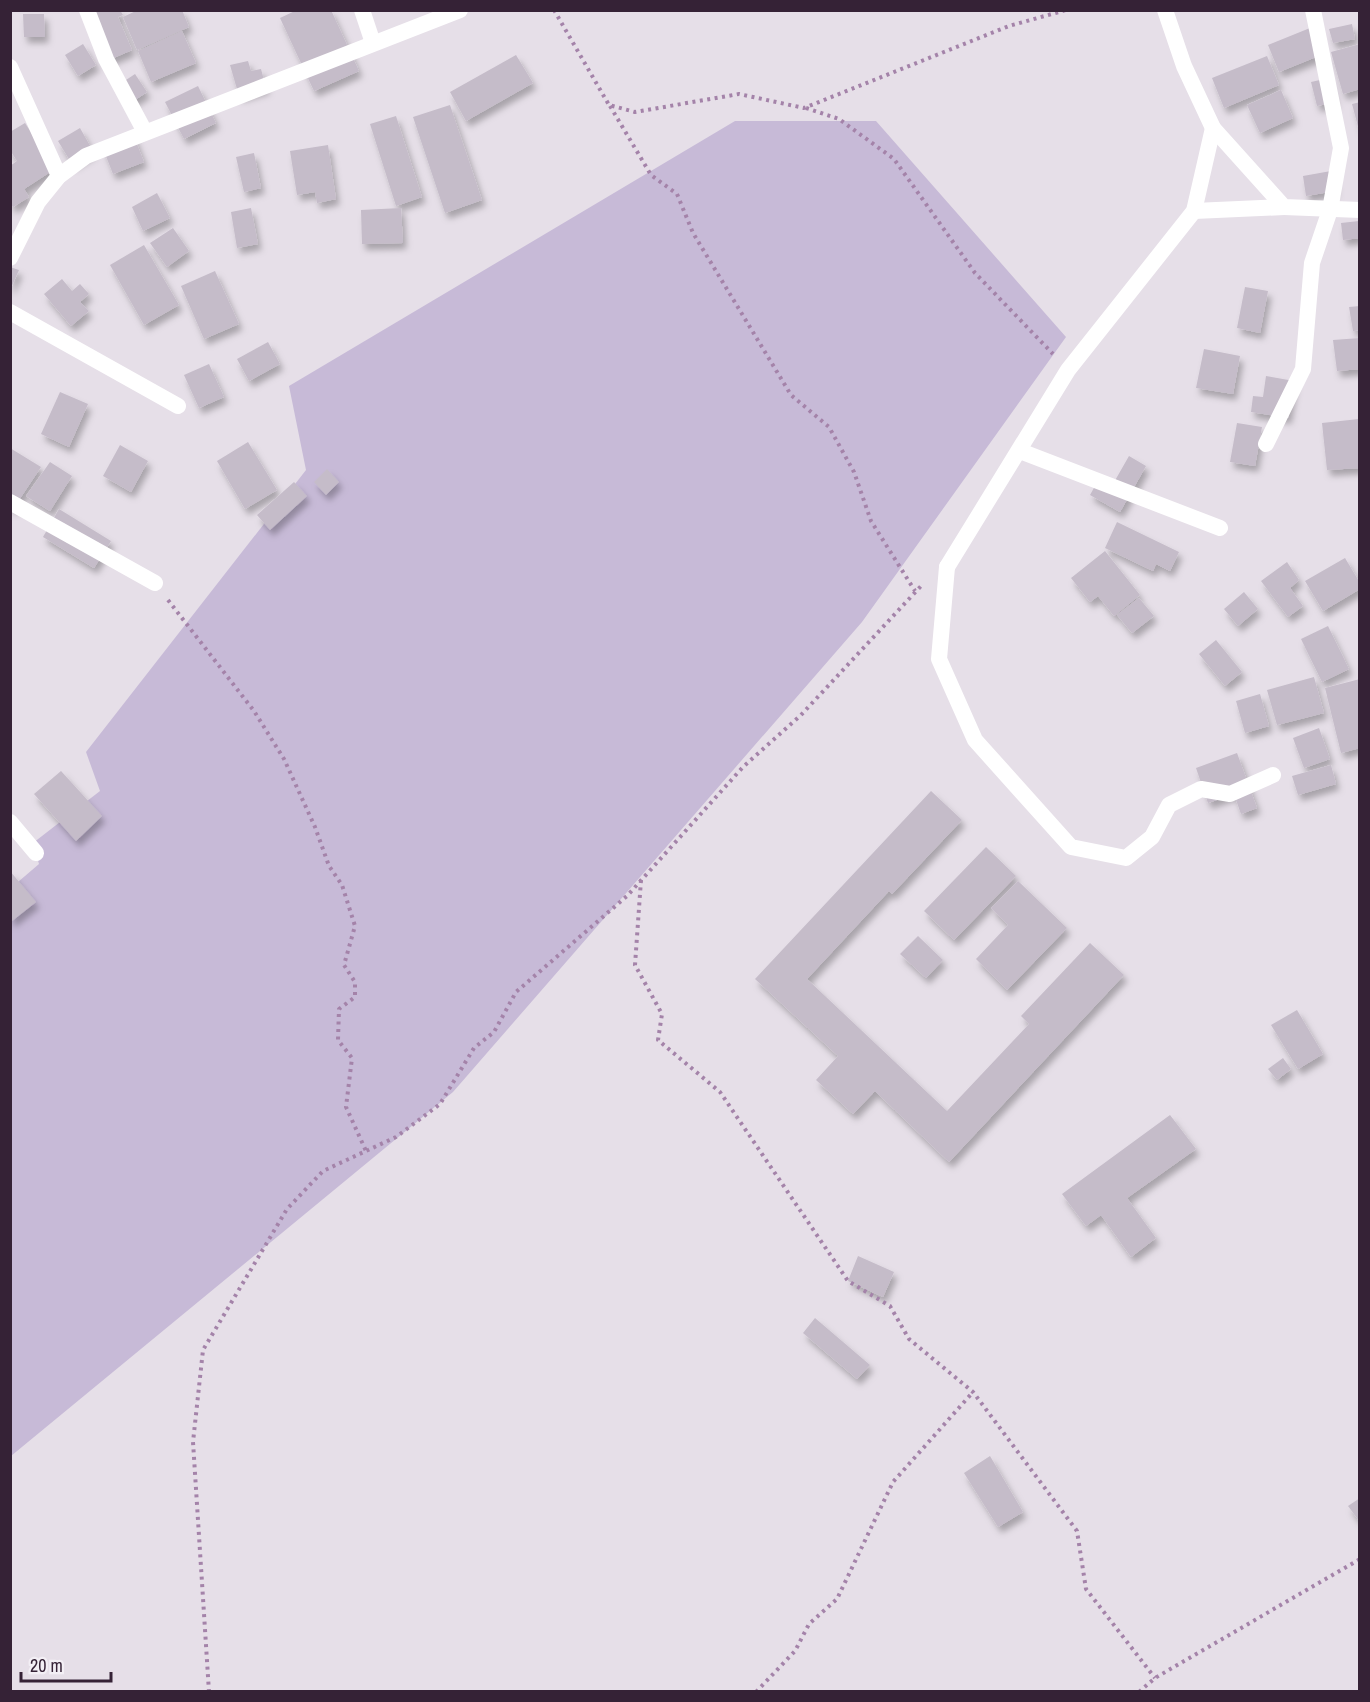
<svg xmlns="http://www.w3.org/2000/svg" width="1370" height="1702" viewBox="0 0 1370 1702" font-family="'Archivo Narrow',sans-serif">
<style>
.green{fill:#c7bad7}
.building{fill:#c5bcc9;filter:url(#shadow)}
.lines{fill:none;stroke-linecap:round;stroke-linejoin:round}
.path{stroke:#a483a9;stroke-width:4;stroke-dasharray:3 4.5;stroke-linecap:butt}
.service{stroke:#fff;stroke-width:16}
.minor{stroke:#fff;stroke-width:16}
</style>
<defs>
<filter id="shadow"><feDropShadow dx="3.5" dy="6" stdDeviation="3" flood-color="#0004"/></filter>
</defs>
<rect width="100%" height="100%" fill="#e6dfe8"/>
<path class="green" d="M735,121H876L1066,337L862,622L453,1092L11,1456V888L39,864L33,843L100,791L86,752L306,470L289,386Z"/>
<g class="building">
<path d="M88,10H120L123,15L118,17L132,50L109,60Z"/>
<path d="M138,10H182L189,27L137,50L123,17Z"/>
<path d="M297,10H331L359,71L314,91L280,18Z"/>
<path d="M23,14H44L45,37H24Z"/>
<path d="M1352,24L1355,39L1333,43L1329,29Z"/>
<path d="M1310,28L1321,55L1279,72L1268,45Z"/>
<path d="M182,31L196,63L151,82L138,51Z"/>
<path d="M83,44L96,65L78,76L65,55Z"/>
<path d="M1360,44V89L1343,94L1331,52Z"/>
<path d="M516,55L533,83L466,121L450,92Z"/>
<path d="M1267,56L1279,85L1224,108L1212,78Z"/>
<path d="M248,61L251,71L261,69L266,88L239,96L230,65Z"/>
<path d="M135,74L147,92L132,102L120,84Z"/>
<path d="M1329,78L1335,102L1317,106L1311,82Z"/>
<path d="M198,86L216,123L184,139L165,102Z"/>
<path d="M1281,90L1293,118L1260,133L1247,105Z"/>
<path d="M1360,102V130H1359L1352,104Z"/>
<path d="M450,105L482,200L445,213L413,117Z"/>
<path d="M396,116L422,197L396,206L370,124Z"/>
<path d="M25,123L40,147L61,165L24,189L29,197L13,207L10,203V166L17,161L10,150V132Z"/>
<path d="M80,128L93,151L72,164L58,141Z"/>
<path d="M133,134L144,162L113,174L102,146Z"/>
<path d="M328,145L336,199L317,203L315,192L297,195L290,151Z"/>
<path d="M254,153L261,188L244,192L236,157Z"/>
<path d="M1331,171L1335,191L1306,196L1303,176Z"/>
<path d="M157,193L170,218L143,231L132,207Z"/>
<path d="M251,208L258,244L237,248L231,212Z"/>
<path d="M401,208L403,243L362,244L361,210Z"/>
<path d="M1359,221L1360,238L1343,240L1341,223Z"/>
<path d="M173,228L189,251L167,267L150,243Z"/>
<path d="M144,245L179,305L144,325L110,265Z"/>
<path d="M10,267L19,270L10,290Z"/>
<path d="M215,271L239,324L204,339L181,286Z"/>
<path d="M62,279L72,291L80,284L89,294L80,302L89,311L71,326L44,294Z"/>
<path d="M1245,287L1268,291L1260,333L1237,328Z"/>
<path d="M1360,306V330L1353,331L1349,307Z"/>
<path d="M1360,338V369L1337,371L1333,340Z"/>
<path d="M268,342L280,364L249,381L237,359Z"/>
<path d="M1204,349L1240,356L1233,394L1196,388Z"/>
<path d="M209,364L224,397L199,408L184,375Z"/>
<path d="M1266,376L1294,381L1288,418L1251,412L1253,396L1263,397Z"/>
<path d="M60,392L88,404L69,447L41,434Z"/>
<path d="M1359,419L1360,468L1327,470L1322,423Z"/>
<path d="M1237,423L1262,427L1255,466L1230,462Z"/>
<path d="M248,442L277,490L245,509L217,461Z"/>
<path d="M120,445L148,461L131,492L103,476Z"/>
<path d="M10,448L41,467L13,509L10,507Z"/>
<path d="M1129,456L1146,466L1120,512L1090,495L1100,477L1113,484Z"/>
<path d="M50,462L72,476L50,511L26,496Z"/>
<path d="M327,469L339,482L326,495L314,482Z"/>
<path d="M294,482L307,496L270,530L257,515Z"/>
<path d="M59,509L111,541L94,568L43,537Z"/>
<path d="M1117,522L1179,552L1170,571L1156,564L1153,571L1105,548Z"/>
<path d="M1105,551L1140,595L1114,616L1098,596L1090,602L1071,578Z"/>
<path d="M1345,558L1360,583V589L1323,611L1305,581Z"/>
<path d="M1287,562L1299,580L1290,588L1303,606L1288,617L1261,581Z"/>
<path d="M1244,592L1258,609L1238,626L1224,609Z"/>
<path d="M1139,598L1154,616L1132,633L1117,615Z"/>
<path d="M1328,626L1349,669L1322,682L1301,639Z"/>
<path d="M1216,640L1242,672L1225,686L1199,654Z"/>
<path d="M1314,677L1324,713L1277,725L1267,690Z"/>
<path d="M1360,679V748L1341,753L1325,688Z"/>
<path d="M1260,694L1269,726L1245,733L1236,701Z"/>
<path d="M1319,728L1330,759L1304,768L1293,738Z"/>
<path d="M1237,753L1257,808L1241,814L1234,794L1208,803L1196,768Z"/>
<path d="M1331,765L1336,784L1298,795L1292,776Z"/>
<path d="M61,771L102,816L76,841L34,794Z"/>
<path d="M931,791L962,820L892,894L889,891L807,979L947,1111L1029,1024L1021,1016L1090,943L1124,975L949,1162L875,1091L853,1114L816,1080L838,1056L755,979Z"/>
<path d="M986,847L1016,876L954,940L924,911Z"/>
<path d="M10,871L36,902L12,921L10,919Z"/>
<path d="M1018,881L1067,928L1007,990L976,959L1008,925L991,908Z"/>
<path d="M918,936L943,960L926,978L900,954Z"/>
<path d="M1297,1010L1323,1054L1298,1069L1271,1025Z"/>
<path d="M1283,1058L1291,1069L1277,1080L1268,1069Z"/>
<path d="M1170,1115L1196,1149L1127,1198L1156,1238L1131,1257L1101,1215L1086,1226L1062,1194Z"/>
<path d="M858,1256L894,1272L883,1297L848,1281Z"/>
<path d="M815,1318L870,1365L857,1379L803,1333Z"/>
<path d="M990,1456L1023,1512L998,1527L964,1473Z"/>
<path d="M1360,1498V1522L1348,1506Z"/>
</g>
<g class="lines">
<g class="path">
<path d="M554,10L609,105L635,112L739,94L804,108L1009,26L1066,10"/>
<path d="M610,106L651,175L677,194L693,233L791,395L829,427L854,472L871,521L915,591"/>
<path d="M806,108L839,119L894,159L975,273L1053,354"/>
<path d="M168,600L254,711L284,759L315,827L329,866L342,885L355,926L344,965L355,982V997L339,1009L338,1040L352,1058L346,1107L366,1151"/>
<path d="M641,880L635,965L662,1014L658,1040L720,1092L848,1281L890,1306L909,1339L973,1392L1077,1531L1086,1589L1155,1678"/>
<path d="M209,1692L193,1442L203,1350L287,1209L323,1171L396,1137L440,1104L474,1048L494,1032L516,992L627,896L743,767L801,715L922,585"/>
<path d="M756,1692L795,1651L809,1624L837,1599L893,1482L973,1392"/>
<path d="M1139,1692L1155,1678L1360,1559"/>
</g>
<g class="service">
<path d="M87,10L106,59L145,132"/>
<path d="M10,67L59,176"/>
<path d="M10,312L178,406"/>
<path d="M1266,444L1303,369L1312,263L1330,210L1341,148L1313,10"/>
<path d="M1020,451L1220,528"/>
<path d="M10,502L155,583"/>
<path d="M947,567L939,659L975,740L1071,847L1126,858L1152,837L1169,805L1201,789L1230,794L1273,775"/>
<path d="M10,822L36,853"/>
</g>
<g class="minor">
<path d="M362,10L373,43"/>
<path d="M1165,10L1184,66L1213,128L1284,207L1360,210"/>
<path d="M1194,211L1284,207"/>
<path d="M10,258L38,202L59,176L86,156L460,10"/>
<path d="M947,567L1068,370L1194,211L1213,128"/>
</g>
</g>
<rect width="1370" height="1702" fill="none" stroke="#352236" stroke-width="24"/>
<path d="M21 1672v9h90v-9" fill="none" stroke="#352236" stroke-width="3"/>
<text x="30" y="1672" font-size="18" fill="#352236" stroke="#f3eff5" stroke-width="4.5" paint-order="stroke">20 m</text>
</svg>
